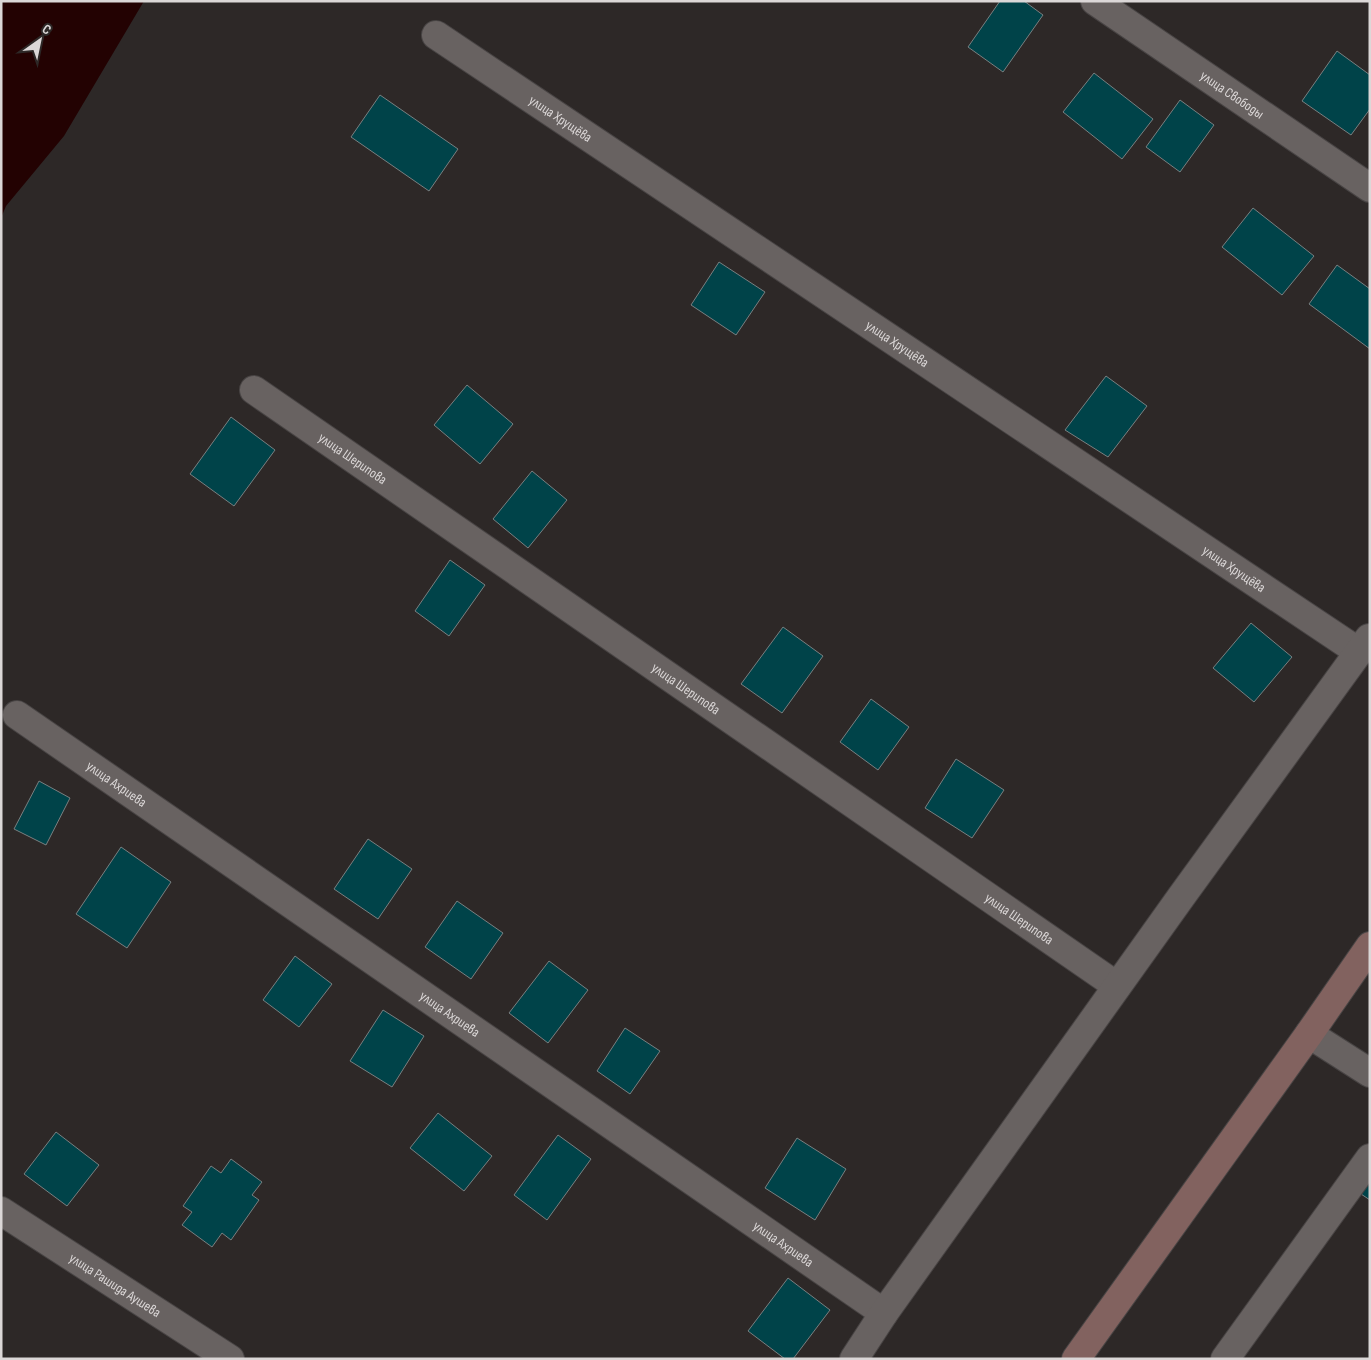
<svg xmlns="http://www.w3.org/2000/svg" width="1371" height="1360" viewBox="0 0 1371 1360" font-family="'Sofia Sans Condensed',sans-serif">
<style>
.water{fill:#230202}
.building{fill:#004349;stroke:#797f80}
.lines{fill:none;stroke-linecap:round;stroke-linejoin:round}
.minor-casing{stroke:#484444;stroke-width:30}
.secondary-casing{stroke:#484444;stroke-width:30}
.minor{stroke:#686261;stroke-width:28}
.secondary{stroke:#82625f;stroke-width:28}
.labels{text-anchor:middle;stroke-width:4.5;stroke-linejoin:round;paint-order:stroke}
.street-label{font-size:14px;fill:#dbd7d7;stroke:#2d2827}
</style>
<rect width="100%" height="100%" fill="#2d2827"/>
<path class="water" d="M1,1H144L64,136L6,206L1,218Z"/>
<g class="building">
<path d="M1000,1H1024L1043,15L1003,72L968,47Z"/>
<path d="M1337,51L1370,75V109L1351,135L1302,101Z"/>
<path d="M1094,73L1153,119L1122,159L1063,112Z"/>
<path d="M380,95L458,149L429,191L351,137Z"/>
<path d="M1180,100L1214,125L1180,172L1146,147Z"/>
<path d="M1253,208L1314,256L1282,295L1222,247Z"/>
<path d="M719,262L765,292L736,335L691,305Z"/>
<path d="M1337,265L1370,289V349L1309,304Z"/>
<path d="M1106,376L1147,406L1108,457L1065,430Z"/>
<path d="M467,385L513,424L480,464L434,425Z"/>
<path d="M231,417L275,450L234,506L190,474Z"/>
<path d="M532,471L567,500L528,548L493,519Z"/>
<path d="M450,560L485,585L449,636L415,611Z"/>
<path d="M1251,623L1292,657L1254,702L1213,668Z"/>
<path d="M783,627L823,656L782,713L741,684Z"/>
<path d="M871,699L909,727L878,770L840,742Z"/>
<path d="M956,759L1004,790L972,838L925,808Z"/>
<path d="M39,781L70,798L46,845L14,829Z"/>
<path d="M368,839L412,869L378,919L334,889Z"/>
<path d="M121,847L171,882L127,948L76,914Z"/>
<path d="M457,901L503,933L471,979L425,947Z"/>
<path d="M295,956L332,984L299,1027L263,1000Z"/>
<path d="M549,961L588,990L548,1043L509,1013Z"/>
<path d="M383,1010L424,1036L392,1087L350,1061Z"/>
<path d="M625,1028L660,1051L630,1094L597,1071Z"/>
<path d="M438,1113L492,1156L464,1191L410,1148Z"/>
<path d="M56,1132L99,1165L67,1206L24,1174Z"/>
<path d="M558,1135L591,1159L547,1220L514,1195Z"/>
<path d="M797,1138L846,1169L815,1220L765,1188Z"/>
<path d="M231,1159L262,1182L252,1195L259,1200L231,1240L222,1233L212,1247L182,1225L192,1212L183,1206L211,1166L221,1173Z"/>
<path d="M1370,1181V1200L1361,1194Z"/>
<path d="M788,1278L830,1310L793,1359H785L748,1331Z"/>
</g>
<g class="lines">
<g class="minor-casing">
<g id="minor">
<path id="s1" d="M1095,1L1370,188"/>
<path id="s2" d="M436,35L1359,652"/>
<path id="s3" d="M254,390L1117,986"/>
<path id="s4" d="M17,715L884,1313"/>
<path d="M1309,1034L1370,1073"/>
<path id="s5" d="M1,1211L230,1359"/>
<path d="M854,1359L884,1313L1181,897L1369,638"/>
<path d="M1225,1359L1370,1158"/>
</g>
</g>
<g class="secondary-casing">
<path id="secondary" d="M1076,1359L1309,1034L1370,946"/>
</g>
<use href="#minor" class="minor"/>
<use href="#secondary" class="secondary"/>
</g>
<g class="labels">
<g class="street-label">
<text dy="5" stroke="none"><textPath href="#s1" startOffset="166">улица Свободы</textPath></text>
<text dy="5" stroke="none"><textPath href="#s2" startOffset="150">улица Хрущёва</textPath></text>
<text dy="5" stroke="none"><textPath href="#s2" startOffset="555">улица Хрущёва</textPath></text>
<text dy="5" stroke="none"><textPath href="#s3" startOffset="120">улица Шерипова</textPath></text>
<text dy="5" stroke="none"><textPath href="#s2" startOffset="960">улица Хрущёва</textPath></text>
<text dy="5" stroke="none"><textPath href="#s3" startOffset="525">улица Шерипова</textPath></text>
<text dy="5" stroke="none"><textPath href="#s4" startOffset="121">улица Ахриева</textPath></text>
<text dy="5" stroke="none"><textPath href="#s3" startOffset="930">улица Шерипова</textPath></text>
<text dy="5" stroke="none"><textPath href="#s4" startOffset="526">улица Ахриева</textPath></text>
<text dy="5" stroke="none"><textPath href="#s4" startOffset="931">улица Ахриева</textPath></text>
<text dy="5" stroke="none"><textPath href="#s5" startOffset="136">улица Рашида Аушева</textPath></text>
</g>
</g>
<rect width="1371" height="1360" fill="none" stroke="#dbd7d7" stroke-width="5"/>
<g transform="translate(40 40) rotate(33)" stroke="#2d2827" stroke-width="4" paint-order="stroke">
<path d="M0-4L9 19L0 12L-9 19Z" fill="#dbd7d7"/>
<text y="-8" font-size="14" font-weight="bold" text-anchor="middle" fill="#dbd7d7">С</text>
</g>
</svg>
